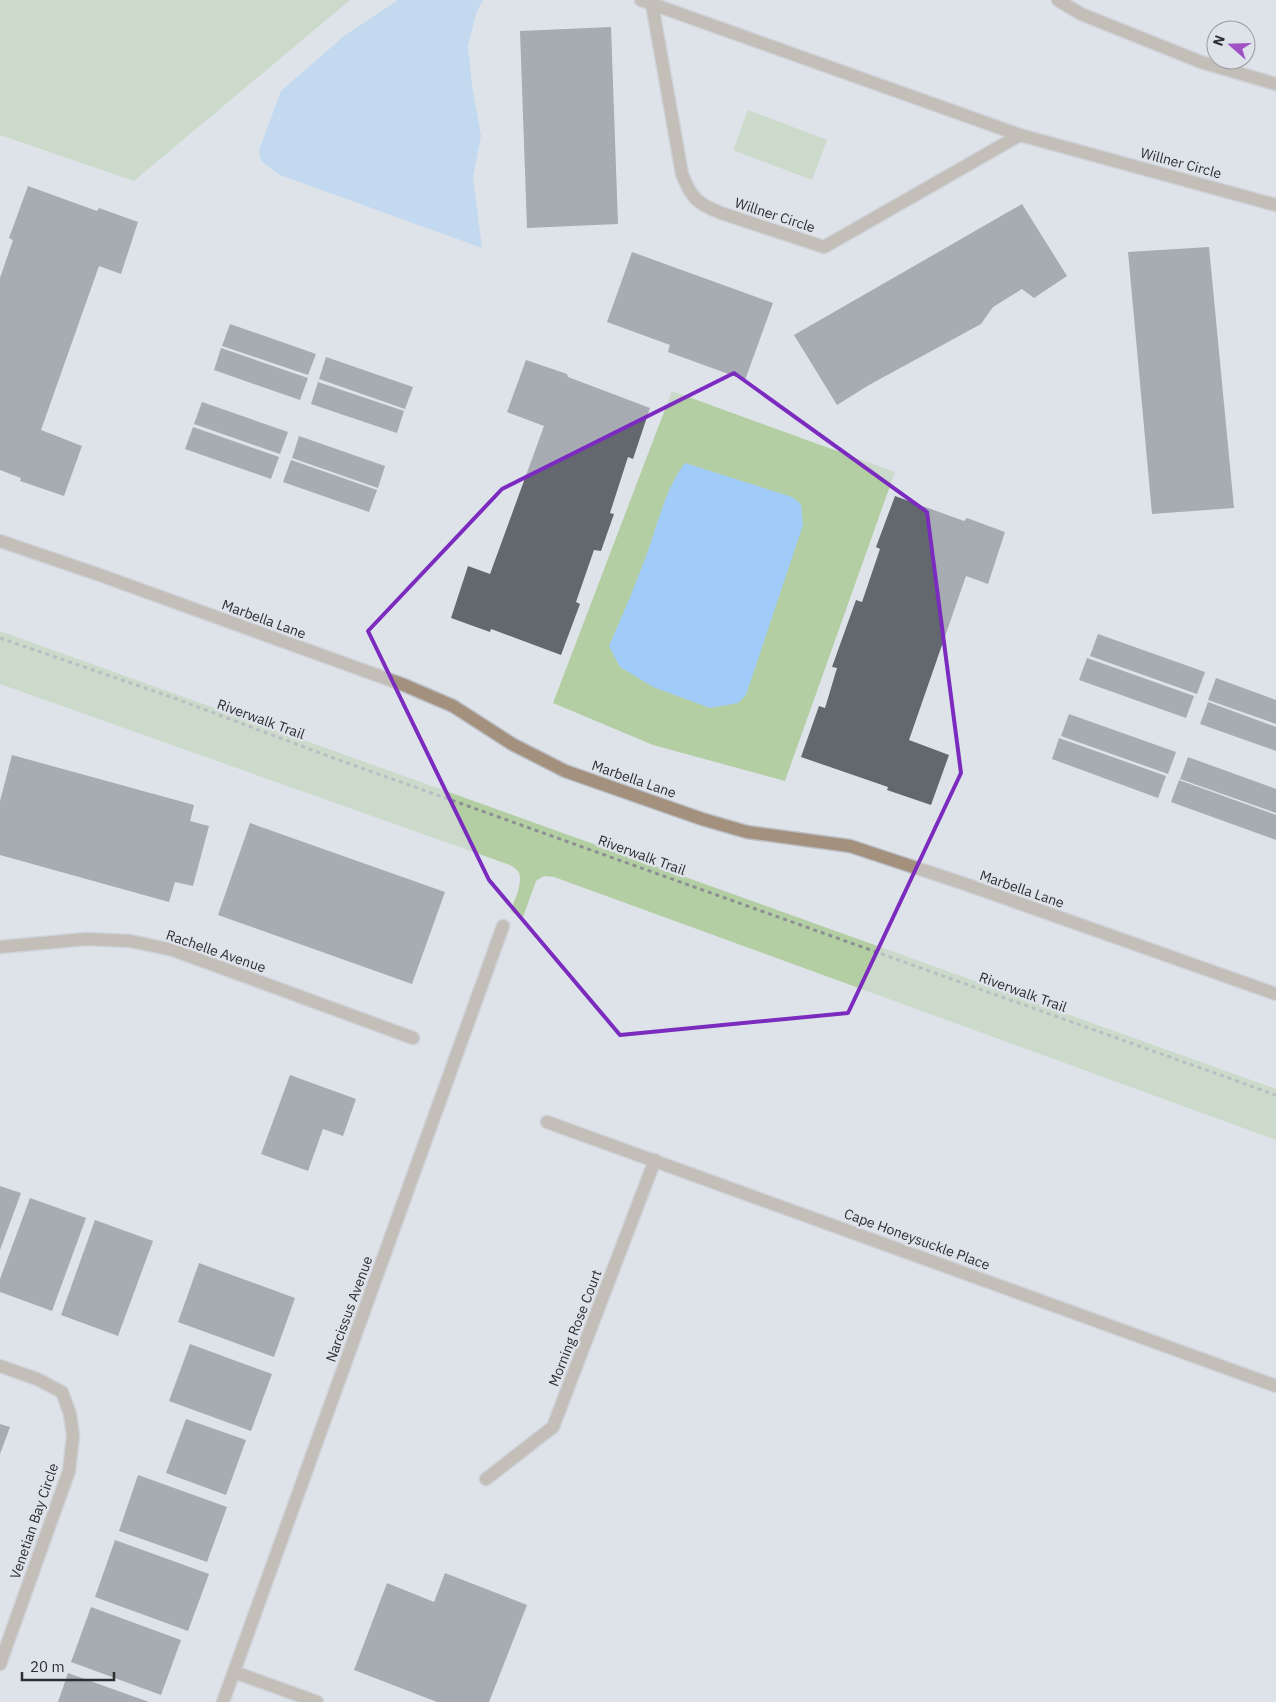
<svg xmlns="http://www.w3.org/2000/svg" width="1276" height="1702" viewBox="0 0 1276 1702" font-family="'IBM Plex Sans',sans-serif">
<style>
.green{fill:#b4cea4}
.water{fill:#a1ccf9}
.building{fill:#63686e}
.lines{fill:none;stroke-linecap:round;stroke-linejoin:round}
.street-casing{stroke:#bbbfc5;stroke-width:15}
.path{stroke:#8c9094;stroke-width:3;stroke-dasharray:4 4;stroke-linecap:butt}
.street{stroke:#a3907d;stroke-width:12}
.marked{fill:none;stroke:#7b2cbf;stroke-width:4;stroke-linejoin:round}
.labels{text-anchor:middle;stroke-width:5;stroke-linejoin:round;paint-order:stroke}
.street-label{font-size:14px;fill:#2d2f31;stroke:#dee3ea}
</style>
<rect width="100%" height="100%" fill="#dee3ea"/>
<g class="green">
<path d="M0,0H350L134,181L0,135Z"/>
<path d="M748,110L827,140L812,180L733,150Z"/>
<path d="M672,391L895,472L785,781L653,745L553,703Z"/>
<path d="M0,631L1276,1089V1140L554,877L544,876L536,881L523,917L510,912C514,901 523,884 519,873C517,869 513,867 510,865L0,684Z"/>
</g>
<g class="water">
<path d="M398,0H483L477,11L468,46L472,85L481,136L473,177L482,248L280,175L261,161L259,150L281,91L344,36Z"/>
<path d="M685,463L792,497L801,504L803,525L746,695L738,703L710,708L653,687L620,667L609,646C623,615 636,583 648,551C658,522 666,488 685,463Z"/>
</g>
<g class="building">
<path d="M611,27L618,224L527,228L520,31Z"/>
<path d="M28,186L97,211L99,208L138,222L121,274L99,266L41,430L82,446L64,496L20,481L21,478L0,470V278L13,240L9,238Z"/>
<path d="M1022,204L1067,276L1034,298L1022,289L993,307L981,324L869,385L837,405L794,335Z"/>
<path d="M1209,247L1234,508L1152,514L1128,252Z"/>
<path d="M632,252L773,303L745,380L668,352L670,345L607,322Z"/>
<path d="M230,324L316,354L308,375L222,346Z"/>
<path d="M221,348L308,378L300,400L214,370Z"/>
<path d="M326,357L413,387L405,409L319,379Z"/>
<path d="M526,360L567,374L568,377L650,408L633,459L628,457L610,513L614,514L601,551L594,550L576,602L580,604L561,655L491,629L490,632L451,618L468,566L490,574L544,426L507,412Z"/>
<path d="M318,382L404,411L397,433L311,404Z"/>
<path d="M202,402L288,432L280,454L194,424Z"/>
<path d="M193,427L279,457L271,479L185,449Z"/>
<path d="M299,436L385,466L378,488L292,458Z"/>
<path d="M291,460L377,490L369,512L283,482Z"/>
<path d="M895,496L964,521L967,518L1005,532L988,584L966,576L909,740L949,755L931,805L887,790L888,787L801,757L819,706L825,708L837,668L832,667L856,600L862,602L880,549L876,547Z"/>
<path d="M1098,634L1205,672L1197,694L1090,656Z"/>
<path d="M1087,658L1194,696L1186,718L1079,680Z"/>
<path d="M1216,678L1276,700V724L1208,700Z"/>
<path d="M1208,702L1276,727V751L1200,724Z"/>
<path d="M1069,714L1176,752L1168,774L1061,736Z"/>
<path d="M1059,738L1166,776L1158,798L1052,759Z"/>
<path d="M12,755L194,805L190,821L209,826L193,886L175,882L169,902L0,855V801Z"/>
<path d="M1188,757L1276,789V813L1180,779Z"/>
<path d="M1179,780L1276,815V840L1171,802Z"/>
<path d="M250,823L445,892L412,984L218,915Z"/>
<path d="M290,1075L356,1099L343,1136L323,1129L308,1171L261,1154Z"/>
<path d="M0,1186L21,1193L0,1250Z"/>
<path d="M30,1198L86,1218L52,1311L0,1292V1279Z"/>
<path d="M95,1220L153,1241L118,1336L61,1315Z"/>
<path d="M199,1263L295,1298L274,1357L178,1322Z"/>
<path d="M190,1344L272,1374L251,1431L169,1401Z"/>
<path d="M186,1419L246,1440L226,1495L166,1473Z"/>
<path d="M0,1424L10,1427L0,1454Z"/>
<path d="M138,1475L227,1507L207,1562L119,1531Z"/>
<path d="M115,1540L209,1574L188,1631L95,1597Z"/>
<path d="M445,1573L527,1605L489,1702H437L354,1670L387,1583L434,1602Z"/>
<path d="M91,1607L181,1640L161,1695L71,1662Z"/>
<path d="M68,1673L149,1702H58Z"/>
</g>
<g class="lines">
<g class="street-casing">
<g id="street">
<path d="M641,0L1020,135L1276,205"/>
<path d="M1058,0L1081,14L1201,62L1276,84"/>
<path d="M652,4L682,174C691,198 698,204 721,213L824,247L1020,135"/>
<path d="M0,541L97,574L404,685L453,706L512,744L565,771L702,819L747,832L850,846L965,884L1276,994"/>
<path d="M0,947L86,939L130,941L173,950L413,1038"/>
<path d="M547,1122L1276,1386"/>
<path d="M0,1366L37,1379L62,1392L70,1414L73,1436L69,1471L0,1664"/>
<path d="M486,1479L553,1427L655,1160"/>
<path d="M234,1672L317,1702"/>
<path d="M223,1702L503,926"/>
</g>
</g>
<path class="path" d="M0,638L174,698L328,756L1276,1095"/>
<use href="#street" class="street"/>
</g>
<path d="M0 0H1276V1702H0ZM734,373L927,512L961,773L848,1013L620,1035L489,880L368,631L502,489Z" fill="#dee3ea" fill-opacity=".55" fill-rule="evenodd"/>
<path class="marked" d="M734,373L927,512L961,773L848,1013L620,1035L489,880L368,631L502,489Z"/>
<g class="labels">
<g class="street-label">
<text transform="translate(1181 163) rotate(15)" y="5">Willner Circle</text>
<text transform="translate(775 215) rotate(18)" y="5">Willner Circle</text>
<text transform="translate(264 619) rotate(20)" y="5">Marbella Lane</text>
<text transform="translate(261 719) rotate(20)" y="5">Riverwalk Trail</text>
<text transform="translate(634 779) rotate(19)" y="5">Marbella Lane</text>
<text transform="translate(642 855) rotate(20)" y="5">Riverwalk Trail</text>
<text transform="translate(1022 889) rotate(19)" y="5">Marbella Lane</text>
<text transform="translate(216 951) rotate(19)" y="5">Rachelle Avenue</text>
<text transform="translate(1023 992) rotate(20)" y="5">Riverwalk Trail</text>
<text transform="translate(917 1239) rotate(20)" y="5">Cape Honeysuckle Place</text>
<text transform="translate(349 1309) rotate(-70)" y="5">Narcissus Avenue</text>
<text transform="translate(575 1328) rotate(-69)" y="5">Morning Rose Court</text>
<text transform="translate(34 1521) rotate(-71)" y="5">Venetian Bay Circle</text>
</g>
</g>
<g transform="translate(1231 45) rotate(290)"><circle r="24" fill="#dee3ea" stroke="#979ba0"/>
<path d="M0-4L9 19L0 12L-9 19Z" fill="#a053c5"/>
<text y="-8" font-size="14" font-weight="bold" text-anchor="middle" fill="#2d2f31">N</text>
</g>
<path d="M22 1672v8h92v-8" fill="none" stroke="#2d2f31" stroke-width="2.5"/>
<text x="30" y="1672" font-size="15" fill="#2d2f31" stroke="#dee3ea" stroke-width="4" paint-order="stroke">20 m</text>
</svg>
